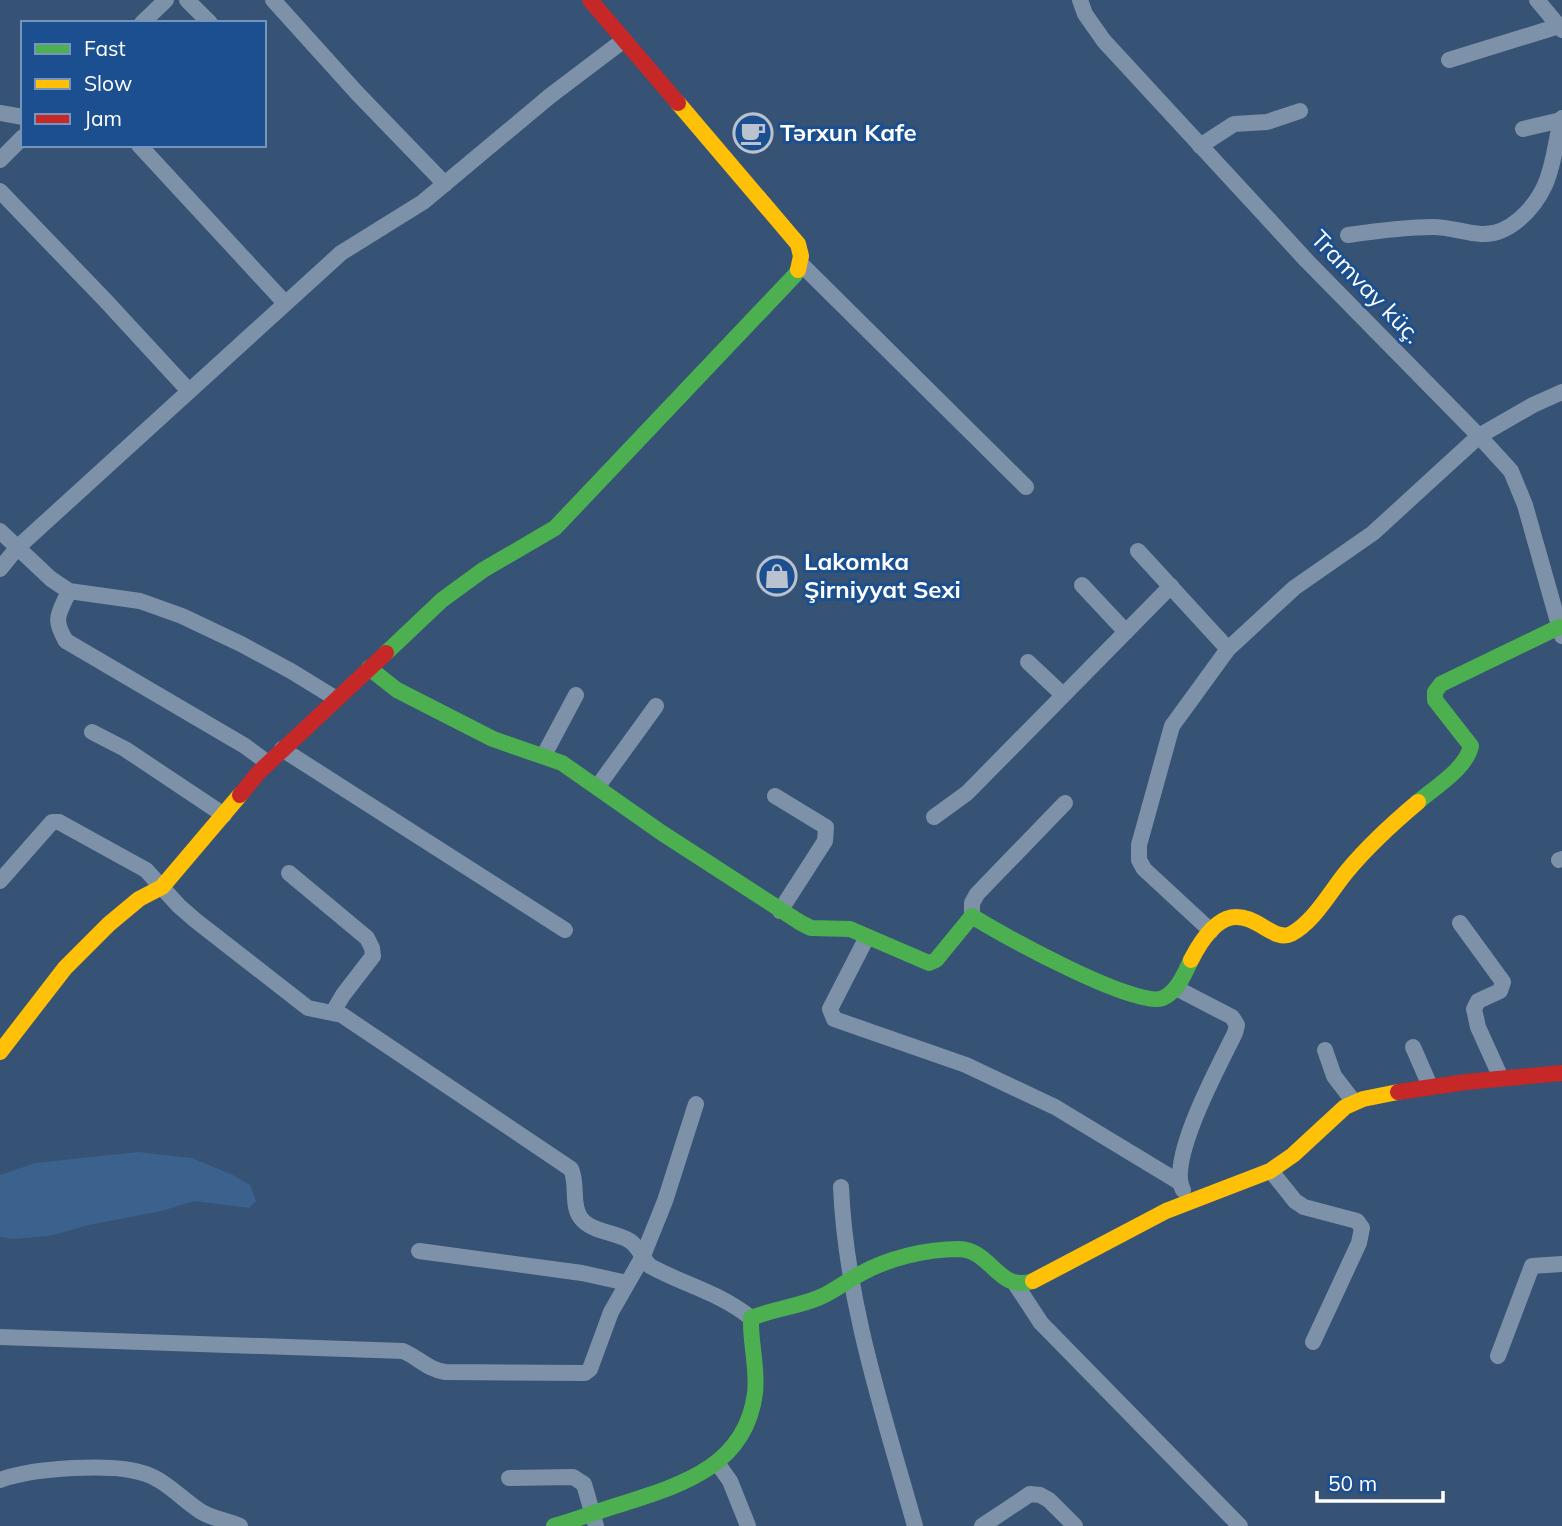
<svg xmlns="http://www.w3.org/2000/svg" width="1562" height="1526" viewBox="0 0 1562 1526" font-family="Mulish,sans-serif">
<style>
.water{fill:#3b618d}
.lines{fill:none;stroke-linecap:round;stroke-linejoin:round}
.street{stroke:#7d92a8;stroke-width:16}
.fast{stroke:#4caf50;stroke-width:16}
.slow{stroke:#ffc107;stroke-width:16}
.jam{stroke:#c62828;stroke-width:16}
.labels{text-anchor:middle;stroke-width:6;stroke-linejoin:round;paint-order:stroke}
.poi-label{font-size:24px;font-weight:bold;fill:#fff;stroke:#1b4f8f;text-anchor:start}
.street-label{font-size:24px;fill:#fff;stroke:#1b4f8f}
</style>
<rect width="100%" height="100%" fill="#365274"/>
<path class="water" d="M138,1152L192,1158L233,1175L250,1185L256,1201L249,1208L194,1201L162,1211L89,1225L50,1236L13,1239L0,1237V1175L35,1163Z"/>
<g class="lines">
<g class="street">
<path d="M187,0L210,23"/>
<path d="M273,0L357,93L445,184"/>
<path d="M1080,0L1085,14L1104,41L1307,261L1479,436L1511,471L1525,505L1562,636"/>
<path d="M1537,0L1562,30"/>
<path d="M142,23L166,0"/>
<path d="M1449,60L1559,26"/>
<path d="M0,113L23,117"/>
<path d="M1523,129L1561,120"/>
<path d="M139,145L285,303"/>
<path d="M1200,146L1234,124L1267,122L1300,111"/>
<path d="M0,160L23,137"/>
<path d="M0,191L105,300L189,391"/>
<path d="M1348,235C1376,231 1404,227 1433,227C1450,227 1465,233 1481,234C1509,236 1534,209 1545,185C1555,162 1555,141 1562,118"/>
<path d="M801,264L1026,487"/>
<path d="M0,531L51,579L69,591L140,601L182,616L241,644L291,671L335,698"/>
<path d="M1138,551L1228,649"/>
<path d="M0,569L17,548L341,253L423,202L550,96L624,40"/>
<path d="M1082,585L1126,632"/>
<path d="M69,591C59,614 52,618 66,641L245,746L268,763"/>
<path d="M1028,662L1063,695"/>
<path d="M92,732L125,749L224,815"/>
<path d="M282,749L565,930"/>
<path d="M544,755L576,695"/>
<path d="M598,786L656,706"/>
<path d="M775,796L826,827L825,841L780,911"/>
<path d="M934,817L967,793L1171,586"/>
<path d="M1559,860L1562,859"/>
<path d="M289,873L367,938L372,948L373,956L343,995L333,1012"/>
<path d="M0,881L52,822H59L146,870L179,906L195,920L308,1008L342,1015L571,1169C578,1184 571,1203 580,1217C590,1232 616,1232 630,1241C639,1247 642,1258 650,1266C684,1285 721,1293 751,1318"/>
<path d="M972,916V903L977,894L1065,803"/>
<path d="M1460,923L1503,982L1500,991L1478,1001L1474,1009L1478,1027L1501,1078"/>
<path d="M1211,931L1144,869L1139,860V845L1172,726L1228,649L1294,588L1373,533L1479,436L1533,405L1562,392"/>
<path d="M867,937L830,1009L834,1019L966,1065L1055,1107L1179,1182"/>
<path d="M1176,988L1232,1017L1237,1025L1235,1033C1220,1064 1167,1160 1183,1190"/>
<path d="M1413,1047L1430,1086"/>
<path d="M1325,1050L1334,1076L1354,1102"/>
<path d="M1271,1171L1295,1201L1304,1207L1357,1221L1362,1228L1359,1243L1313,1342"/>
<path d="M841,1187C846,1303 884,1415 915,1526"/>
<path d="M419,1251L582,1273L627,1283"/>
<path d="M1016,1285L1041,1323L1240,1526"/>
<path d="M0,1337L403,1351C419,1358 427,1369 445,1372L585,1373L590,1369L611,1312L642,1258L665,1201L696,1104"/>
<path d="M1498,1356L1532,1266L1562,1264"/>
<path d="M718,1464L730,1481L748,1526"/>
<path d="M509,1478L573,1477L584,1484L596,1526"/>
<path d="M0,1480C32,1468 114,1462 146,1474C166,1481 182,1499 200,1511C212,1519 227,1520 240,1526"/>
<path d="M982,1526L1030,1494L1040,1495L1049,1500L1075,1526"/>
</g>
<g class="fast">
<path d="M386,653L442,600L483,570L555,528L795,275L798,270"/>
<path d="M369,668L397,690L493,739L562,763L662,833L801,923L811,928L850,929L929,963L936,960L972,916C998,933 1138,1010 1163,998C1177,992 1185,973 1191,960"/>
<path d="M1418,802C1435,787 1466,769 1471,746L1435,700V692L1441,684L1559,627"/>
<path d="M554,1526C578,1519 601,1510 625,1503C684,1484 746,1465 755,1393C758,1368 750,1343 751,1318C773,1309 796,1307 818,1298C833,1292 846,1281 860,1274C888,1258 927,1249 959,1249C992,1250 998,1293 1033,1281"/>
</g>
<g class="slow">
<path d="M678,103L798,244L801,256L798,270"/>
<path d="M1191,960C1236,873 1266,947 1291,934C1315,921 1331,890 1348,870C1369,845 1393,823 1418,802"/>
<path d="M0,1052L65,968L109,924L139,899L162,887L240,795"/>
<path d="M1033,1281L1166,1211L1270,1171L1293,1155L1345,1107L1363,1099L1398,1092"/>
</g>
<g class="jam">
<path d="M590,0L678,103"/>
<path d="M240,795L259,772L386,653"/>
<path d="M1398,1092L1466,1082L1562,1073"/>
</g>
</g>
<defs>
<g id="cafe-ring" transform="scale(2.0125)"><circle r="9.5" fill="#1b4f8f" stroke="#b9c2ce" stroke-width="1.5"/><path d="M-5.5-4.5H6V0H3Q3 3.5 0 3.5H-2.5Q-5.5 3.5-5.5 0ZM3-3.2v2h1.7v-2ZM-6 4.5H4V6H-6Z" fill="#b9c2ce"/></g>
<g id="shop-ring" transform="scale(2.0125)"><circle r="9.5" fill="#1b4f8f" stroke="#b9c2ce" stroke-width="1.5"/><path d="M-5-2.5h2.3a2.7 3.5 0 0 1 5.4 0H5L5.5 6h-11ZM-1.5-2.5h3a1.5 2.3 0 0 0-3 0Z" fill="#b9c2ce"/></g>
</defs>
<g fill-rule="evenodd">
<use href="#cafe-ring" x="753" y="133"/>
<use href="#shop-ring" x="777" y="576"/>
</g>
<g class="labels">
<g class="poi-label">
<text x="780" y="141">Tərxun Kafe</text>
<text x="804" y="570">Lakomka<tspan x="804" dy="28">Şirniyyat Sexi</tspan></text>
</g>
<g class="street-label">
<text transform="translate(1366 287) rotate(46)" y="8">Tramvay küç.</text>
</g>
</g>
<rect x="21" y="21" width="245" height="126" fill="#1b4f8f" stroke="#7695bc" stroke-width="2"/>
<rect x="35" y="44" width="35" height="10" fill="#4caf50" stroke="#7695bc" stroke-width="2"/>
<text x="84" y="56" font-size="21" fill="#ffffff">Fast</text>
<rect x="35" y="79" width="35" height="10" fill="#ffc107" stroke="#7695bc" stroke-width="2"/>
<text x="84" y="91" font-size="21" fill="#ffffff">Slow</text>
<rect x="35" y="114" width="35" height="10" fill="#c62828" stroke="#7695bc" stroke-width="2"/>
<text x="84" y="126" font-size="21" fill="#ffffff">Jam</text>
<path d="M1317 1491v10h126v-10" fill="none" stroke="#ffffff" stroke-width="3.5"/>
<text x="1328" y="1491" font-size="21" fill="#ffffff" stroke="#1b4f8f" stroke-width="5" paint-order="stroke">50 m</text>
</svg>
